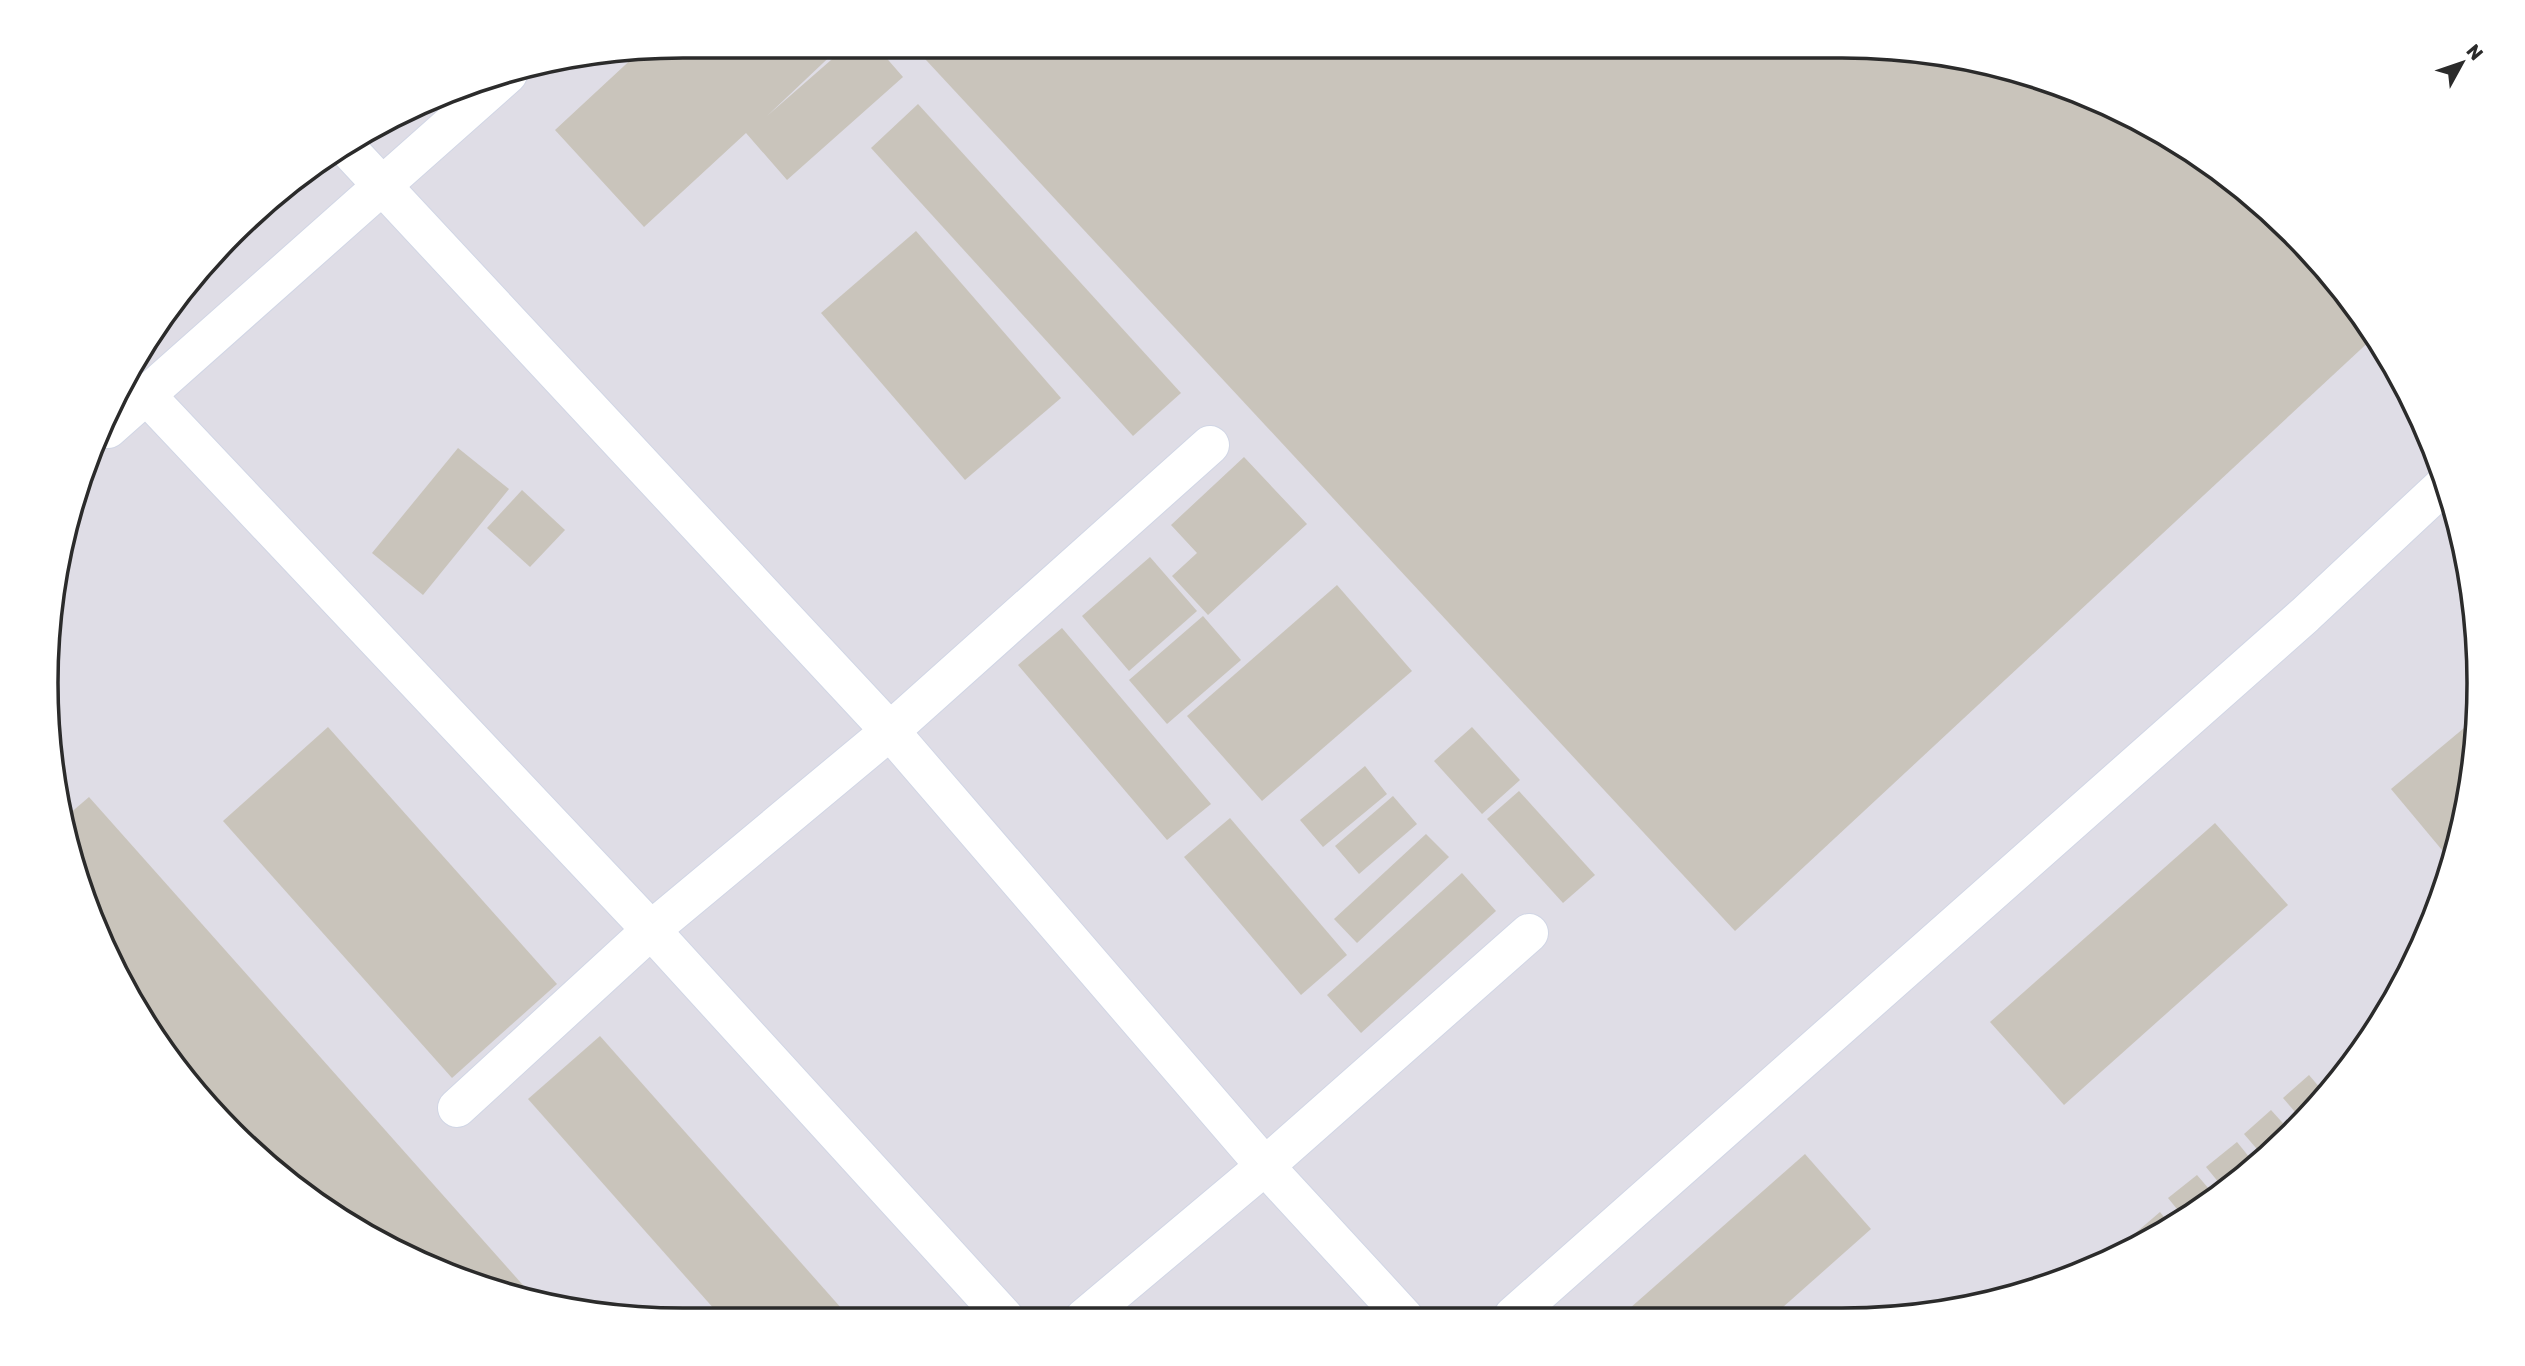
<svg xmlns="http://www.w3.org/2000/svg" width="2525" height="1366" viewBox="0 0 2525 1366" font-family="Rubik,sans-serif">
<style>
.industrial{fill:#dfdde6}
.building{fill:#c9c4bb}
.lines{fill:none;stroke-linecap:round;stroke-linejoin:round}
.minor-casing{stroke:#d1d6e5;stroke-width:40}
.minor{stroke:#fff;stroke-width:38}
.rim{fill:none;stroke:#2b2b2b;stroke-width:3.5}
</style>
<rect width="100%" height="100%" fill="#eee6dc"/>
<path class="industrial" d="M683,46L1883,47L2007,67L2160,131L2262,203L2348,295L2414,401L2458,518L2478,641L2474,766L2446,888L2394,1001L2321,1104L2197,1213L2086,1272L1925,1315L642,1319L518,1299L365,1235L204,1104L94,927L47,725L67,518L153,329L295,177L478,79Z"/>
<g class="building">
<path d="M683,46H841L767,116L847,46H876L903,77L787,180L746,133L644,227L555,130L638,53Z"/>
<path d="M913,46L1883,47L2007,67L2160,131L2262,203L2348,295L2374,337L1735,931Z"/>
<path d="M918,104L1181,393L1133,436L871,148Z"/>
<path d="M916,231L1061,398L965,480L821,313Z"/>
<path d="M458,448L509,489L423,595L372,553Z"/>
<path d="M1244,457L1307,524L1208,615L1172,576L1197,553L1171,525Z"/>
<path d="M522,490L565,530L530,567L487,528Z"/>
<path d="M1150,557L1197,611L1129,671L1082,616Z"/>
<path d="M1337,585L1412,671L1262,801L1187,716Z"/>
<path d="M1203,616L1241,660L1167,724L1129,680Z"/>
<path d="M1062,628L1211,804L1167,840L1018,665Z"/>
<path d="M2476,718L2474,766L2452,862L2391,789Z"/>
<path d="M328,727L557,984L452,1078L223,821Z"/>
<path d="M1472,727L1520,780L1482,814L1434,761Z"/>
<path d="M1365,766L1387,794L1323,847L1300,820Z"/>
<path d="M1519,791L1595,875L1563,903L1487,819Z"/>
<path d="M1393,796L1417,824L1359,874L1335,846Z"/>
<path d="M89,797L538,1302L518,1299L365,1235L204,1104L94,927L68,815Z"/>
<path d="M1230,818L1347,955L1301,995L1184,857Z"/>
<path d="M2215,823L2288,905L2064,1105L1990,1022Z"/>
<path d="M1426,834L1449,857L1357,943L1334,919Z"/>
<path d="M1462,873L1496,911L1361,1033L1327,995Z"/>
<path d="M600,1036L850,1318L723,1319L528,1099Z"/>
<path d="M2309,1075L2327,1096L2302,1120L2283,1098Z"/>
<path d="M2271,1110L2290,1131L2262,1155L2244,1134Z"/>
<path d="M2237,1142L2254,1163L2224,1189L2206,1167Z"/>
<path d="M1805,1154L1871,1229L1773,1316H1621Z"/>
<path d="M2197,1175L2215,1196L2197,1213L2185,1219L2168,1198Z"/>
<path d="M2160,1212L2171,1226L2138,1244L2132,1236Z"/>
<path d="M2115,1245L2122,1253L2091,1269L2089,1267Z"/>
</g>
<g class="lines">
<g class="minor-casing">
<g id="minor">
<path d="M348,149L890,731L1265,1166L1404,1317"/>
<path d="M147,396L651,930L1005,1318"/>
<path d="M108,429L508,74"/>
<path d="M457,1108L651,930L890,731L1210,445"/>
<path d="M1513,1316L2305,615L2445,484"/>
<path d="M1084,1318L1265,1166L1529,933"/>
</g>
</g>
<use href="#minor" class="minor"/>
</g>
<path d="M0 0H2525V1366H0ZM683 58H1842A625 625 0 0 1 2467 683V683A625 625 0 0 1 1842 1308H683A625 625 0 0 1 58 683V683A625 625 0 0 1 683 58Z" fill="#fff" fill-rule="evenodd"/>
<path class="rim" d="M683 58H1842A625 625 0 0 1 2467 683V683A625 625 0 0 1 1842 1308H683A625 625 0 0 1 58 683V683A625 625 0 0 1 683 58Z"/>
<g transform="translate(2462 63) rotate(50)" stroke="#ffffff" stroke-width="5" paint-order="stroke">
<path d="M0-5L12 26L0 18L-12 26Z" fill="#2b2b2b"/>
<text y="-10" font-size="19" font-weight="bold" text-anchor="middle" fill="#2b2b2b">N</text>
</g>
</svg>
